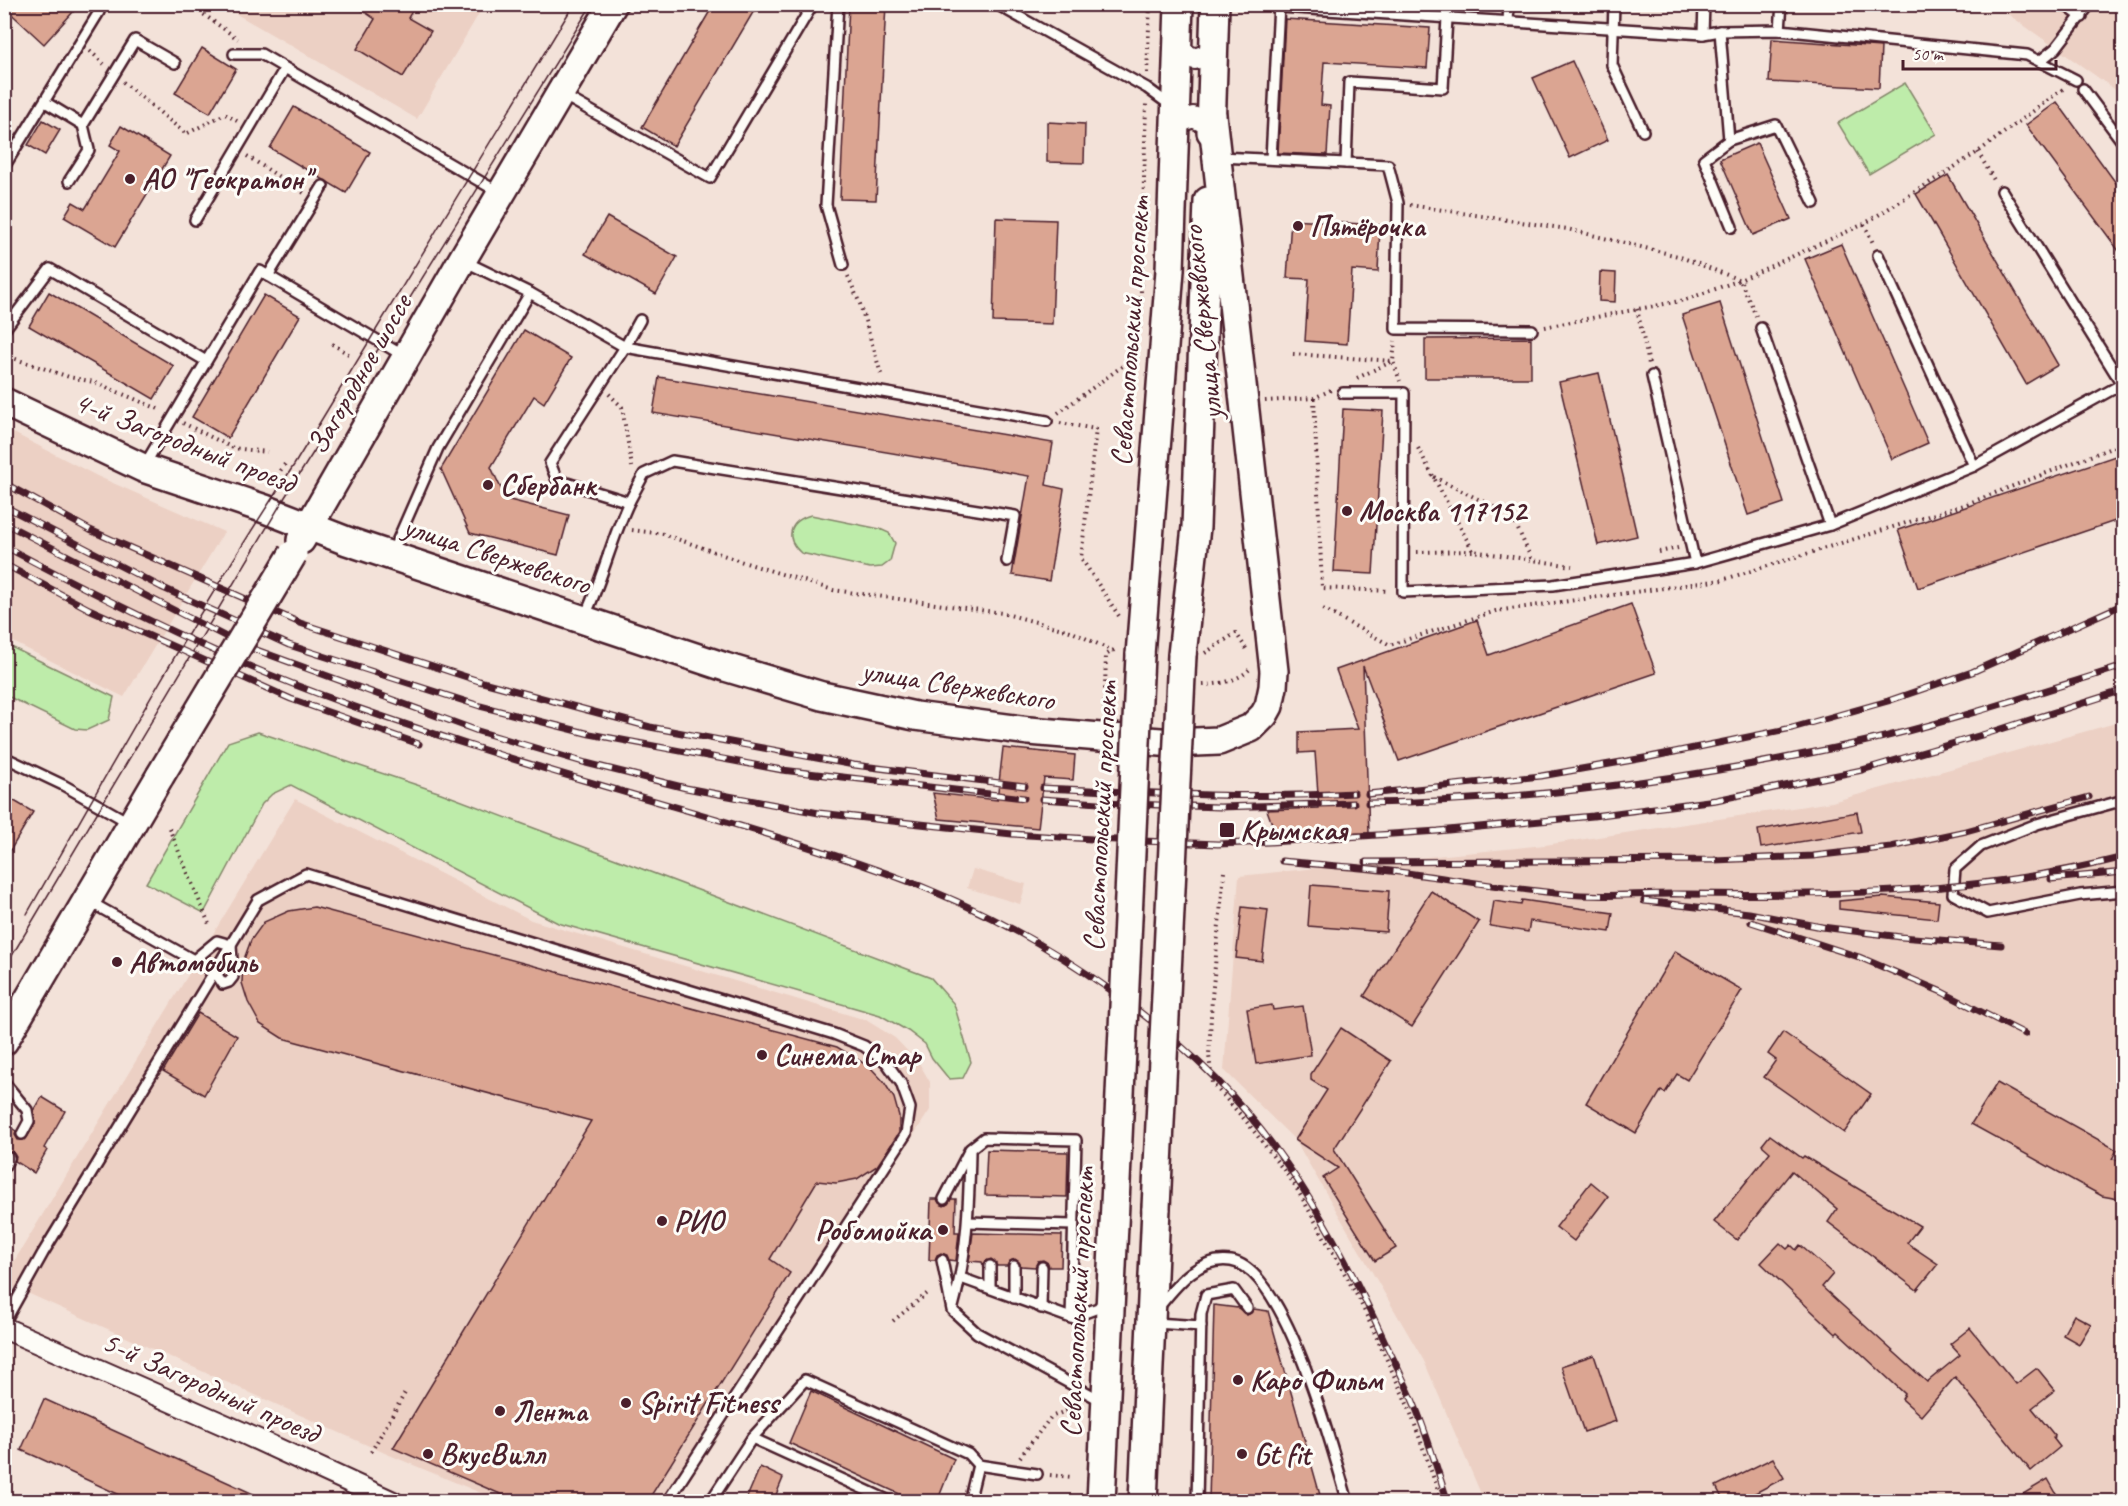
<svg xmlns="http://www.w3.org/2000/svg" width="2128" height="1506" viewBox="0 0 2128 1506" font-family="Caveat,sans-serif">
<style>
.built{fill:#ecd0c4}
.green{fill:#beecaa;stroke:#84866a;stroke-width:1.5}
.building{fill:#dba592;stroke:#4a1f2b;stroke-width:1.5}
.lines{fill:none;stroke-linecap:round;stroke-linejoin:round}
.lane-casing{stroke:#4a1f2b;stroke-width:14}
.street-casing{stroke:#4a1f2b;stroke-width:24}
.secondary-casing{stroke:#4a1f2b;stroke-width:32}
.path{stroke:#4a1f2b;stroke-width:4;stroke-dasharray:1.5 4.5;stroke-linecap:butt}
.lane{stroke:#fdfcf7;stroke-width:9}
.street{stroke:#fdfcf7;stroke-width:20}
.secondary{stroke:#fdfcf7;stroke-width:27}
.tram{stroke:#4a1f2b;stroke-width:1.5}
.rail-casing{stroke:#4a1f2b;stroke-width:7}
.rail{stroke:#fdfcf7;stroke-width:4.5;stroke-dasharray:14;stroke-linecap:butt}
.secondary-bridge-casing{stroke:#4a1f2b;stroke-width:32;stroke-linecap:butt}
.secondary-bridge{stroke:#fdfcf7;stroke-width:27}
.poi-dot{fill:#4a1f2b;stroke:#fdfcf7;stroke-width:2}
.labels{text-anchor:middle;stroke-width:6;stroke-linejoin:round;paint-order:stroke}
.poi-label{font-size:30px;font-weight:bold;fill:#4a1f2b;stroke:#fdfcf7;text-anchor:start}
.street-label{font-size:30px;fill:#4a1f2b;stroke:#fdfcf7}
</style>
<rect width="100%" height="100%" fill="#f3e2d9"/>
<filter id="ink" filterUnits="userSpaceOnUse"><feTurbulence type="fractalNoise" baseFrequency=".0167" numOctaves="2"/><feDisplacementMap in="SourceGraphic" scale="12" xChannelSelector="R" yChannelSelector="G"/><feConvolveMatrix kernelMatrix="1 2 1 2 8 2 1 2 1" color-interpolation-filters="sRGB"/></filter>
<g filter="url(#ink)">
<g class="built">
<path d="M221,5H484L417,119Z"/>
<path d="M1995,5H2123V95L2056,48Z"/>
<path d="M4,428L97,476L224,532L124,697L5,638Z"/>
<path d="M2123,721V1501H1484L1424,1361L1295,1140L1224,1070L1239,876L1545,845L1832,802Z"/>
<path d="M295,799L531,920L866,1020L895,1038L919,1063L930,1082V1110L676,1501H500L387,1454L5,1283L4,1278Z"/>
<path d="M973,869L1026,884L1020,904L967,888Z"/>
</g>
<g class="green">
<path d="M1905,83L1936,134L1869,174L1838,123Z"/>
<path d="M811,515L880,529L889,533L895,543L890,561L882,567L870,568L801,553C784,538 789,521 811,515Z"/>
<path d="M5,644L114,697L109,720L87,730L75,729L5,695Z"/>
<path d="M258,732L441,793L931,978L954,1004L971,1062L963,1078L949,1079L932,1058L925,1044L908,1031L880,1015L558,923L291,785L272,794L262,804L204,913L146,883L228,742Z"/>
</g>
<g class="building">
<path d="M4,4H65L73,12L44,44L4,7Z"/>
<path d="M353,4H416L408,18L431,31L403,77L357,49L375,19Z"/>
<path d="M714,4H758L674,146L642,127Z"/>
<path d="M849,4H886L876,200L840,199Z"/>
<path d="M1285,19L1430,28L1427,68L1324,62L1321,105L1330,106L1327,155L1278,153Z"/>
<path d="M1772,39L1881,47L1879,88L1769,82Z"/>
<path d="M202,48L236,69L210,113L175,93Z"/>
<path d="M1572,61L1608,140L1570,158L1533,78Z"/>
<path d="M2057,102L2124,194V258L2026,125Z"/>
<path d="M294,107L370,152L346,193L270,148Z"/>
<path d="M43,120L60,130L45,155L28,145Z"/>
<path d="M1047,122L1085,124L1084,163L1047,162Z"/>
<path d="M121,126L170,156L115,247L64,217L73,202L85,209L120,151L110,145Z"/>
<path d="M1757,143L1791,219L1753,235L1720,159Z"/>
<path d="M1948,175L2058,365L2026,384L1916,194Z"/>
<path d="M607,217L677,257L656,294L585,254Z"/>
<path d="M996,218L1056,220L1052,324L993,322Z"/>
<path d="M1291,220L1380,225L1378,272L1352,270L1347,344L1305,341L1309,279L1287,278Z"/>
<path d="M1841,244L1928,443L1892,459L1805,259Z"/>
<path d="M1600,272L1616,273L1615,302L1599,301Z"/>
<path d="M49,292L174,366L154,399L29,326Z"/>
<path d="M264,295L300,316L228,438L192,417Z"/>
<path d="M1720,303L1784,503L1748,515L1682,315Z"/>
<path d="M524,330L571,358L544,403L534,396L491,467L506,499L569,515L558,555L470,533L441,469Z"/>
<path d="M1531,338V378H1425V339Z"/>
<path d="M1599,373L1637,536L1598,545L1559,382Z"/>
<path d="M659,377L1053,443L1046,485L1064,489L1049,581L1012,575L1029,476L653,413Z"/>
<path d="M1343,409L1383,411L1373,574L1334,572Z"/>
<path d="M2124,453V518L1918,588L1898,530Z"/>
<path d="M1631,604L1656,673L1399,761L1363,666L1369,833L1276,835L1267,810L1319,808L1315,752L1299,753V732L1358,729L1336,670L1477,620L1489,655Z"/>
<path d="M1003,748L1075,755L1073,780L1044,778L1038,828L939,819L933,793L997,800Z"/>
<path d="M4,795L33,812L4,861Z"/>
<path d="M1857,812L1861,832L1761,848L1758,830Z"/>
<path d="M1311,885L1389,891L1386,932L1308,926Z"/>
<path d="M1431,891L1479,922L1412,1027L1364,996Z"/>
<path d="M1883,897L1939,902L1937,919L1839,909V901Z"/>
<path d="M1522,900L1613,913L1610,932L1530,921L1528,932L1490,926L1494,901L1521,905Z"/>
<path d="M314,907L837,1047L870,1067L884,1082L894,1098L899,1116V1133L877,1166L857,1179L836,1183L817,1181L770,1259L790,1273L647,1502H519L393,1448L591,1121L282,1038L260,1024L248,1002L242,983L243,962L251,940L264,922L289,911Z"/>
<path d="M1242,907L1268,910L1262,961L1236,958Z"/>
<path d="M1675,951L1742,990L1687,1080L1677,1074L1665,1093L1661,1091L1636,1133L1586,1103Z"/>
<path d="M1272,1005L1273,1010L1303,1006L1311,1055L1256,1064L1247,1009Z"/>
<path d="M198,1013L237,1036L204,1095L163,1071Z"/>
<path d="M1341,1028L1391,1061L1334,1149L1396,1248L1375,1261L1323,1178L1338,1168L1295,1140L1327,1090L1311,1080V1074Z"/>
<path d="M1783,1032L1871,1094L1844,1133L1764,1077L1776,1060L1768,1054Z"/>
<path d="M1997,1083L2117,1150L2112,1159L2124,1161V1200L2102,1196L1971,1124Z"/>
<path d="M42,1097L65,1111L44,1148L47,1150L34,1173L15,1161L16,1157L13,1152L4,1153V1136L10,1127L16,1131L15,1135L18,1140L26,1139L35,1124L34,1111Z"/>
<path d="M1770,1135L1802,1158L1804,1156L1920,1226L1907,1243L1938,1264L1917,1290L1828,1222L1837,1209L1792,1171L1737,1240L1714,1222L1770,1152L1762,1145Z"/>
<path d="M987,1150L1068,1152L1067,1197L985,1195Z"/>
<path d="M1591,1182L1608,1196L1574,1241L1556,1227Z"/>
<path d="M931,1199H937L939,1203L944,1206L948,1204L951,1199H956L955,1232H959L956,1261L949,1260L947,1255L941,1253L937,1255L935,1260H929Z"/>
<path d="M973,1233L1062,1235L1061,1267H1049L1048,1263L1043,1260L1038,1261L1035,1267L1021,1266L1019,1262L1015,1259L1010,1261L1007,1266H997L995,1262L991,1259L986,1261L983,1265L982,1262L969,1261Z"/>
<path d="M1780,1243L1787,1249L1791,1245L1796,1250L1800,1245L1833,1274L1822,1287L1927,1382L1960,1355L1950,1344L1970,1328L2016,1384L2037,1368L2055,1390L2032,1408L2055,1436L2053,1438L2060,1447L2031,1471L1955,1377L1921,1416L1902,1399L1905,1394L1838,1332L1836,1334L1761,1263Z"/>
<path d="M1214,1305L1238,1308L1247,1315L1251,1313L1254,1309L1268,1311L1322,1502H1209Z"/>
<path d="M2074,1315L2091,1324L2079,1344L2063,1335Z"/>
<path d="M1594,1355L1616,1421L1584,1432L1561,1366Z"/>
<path d="M811,1391L954,1459L937,1502H917L789,1443Z"/>
<path d="M44,1399L271,1502H135L37,1457L21,1450Z"/>
<path d="M1773,1458L1784,1478L1738,1502H1724L1716,1486Z"/>
<path d="M760,1467L783,1478L773,1502H745Z"/>
<path d="M2048,1479L2061,1502H2010Z"/>
</g>
<g class="lines">
<g class="lane-casing">
<g id="lane">
<path d="M838,4L826,205L843,265"/>
<path d="M996,4L1147,88L1170,105"/>
<path d="M1614,4L1612,65L1643,131"/>
<path d="M2064,4L2082,17"/>
<path d="M1279,7L1703,34L1720,31L1780,30L2027,55L2076,80"/>
<path d="M1508,22L1509,4"/>
<path d="M1780,30L1782,4"/>
<path d="M1720,31L1729,140L1776,125L1814,203"/>
<path d="M1703,34L1704,4"/>
<path d="M234,54H261L500,193"/>
<path d="M2040,61L2056,48L2090,4"/>
<path d="M2083,89L2124,144"/>
<path d="M561,94L710,178L813,4"/>
<path d="M45,102L83,125"/>
<path d="M1729,140L1704,159L1732,227"/>
<path d="M1220,157L1346,163L1349,82L1443,88L1447,18"/>
<path d="M1271,159L1279,4"/>
<path d="M1346,163L1388,165L1398,203L1396,329L1532,330"/>
<path d="M4,167L99,12L97,4"/>
<path d="M69,181L89,150L83,125L135,40L175,63"/>
<path d="M2002,191L2122,384"/>
<path d="M195,220L285,68"/>
<path d="M1878,255L1974,466"/>
<path d="M464,261L530,293L625,347L1047,421"/>
<path d="M268,276L323,186"/>
<path d="M1761,328L1830,525"/>
<path d="M4,330L50,269L206,361"/>
<path d="M1652,376L1695,563"/>
<path d="M1343,393H1404L1403,592L1553,585L1695,563L1830,525L1974,466L2124,383"/>
<path d="M144,466L260,271L404,356"/>
<path d="M629,502L644,474L672,461L1015,516L1007,561"/>
<path d="M392,553L438,448L530,293"/>
<path d="M584,618C602,581 611,540 629,502L557,480L550,463L625,347L640,320"/>
<path d="M4,757L63,785L130,823"/>
<path d="M2124,800L2037,824L1981,846L1955,869L1953,894L1988,913L2080,895L2124,891"/>
<path d="M90,902L215,972L223,984L229,982L233,977L231,945L217,941L194,960"/>
<path d="M4,1082L27,1110L29,1121L22,1134"/>
<path d="M4,1167L9,1158"/>
<path d="M944,1199L970,1149L984,1138L1076,1140L1071,1318"/>
<path d="M968,1222L1073,1225"/>
<path d="M942,1260L952,1310L977,1333L1104,1402"/>
<path d="M961,1278L1071,1318L1098,1308L1105,1300"/>
<path d="M990,1288V1266"/>
<path d="M1014,1298V1266"/>
<path d="M953,1307C967,1256 969,1205 970,1152"/>
<path d="M1041,1308L1042,1267"/>
<path d="M1158,1308C1176,1286 1198,1256 1231,1261C1286,1269 1333,1452 1348,1502"/>
<path d="M4,1323L43,1253L258,900L306,874L834,1034L864,1046L886,1062L901,1083L910,1108L906,1134L667,1502"/>
<path d="M1155,1323L1201,1326"/>
<path d="M752,1438L805,1380L968,1454L978,1465"/>
<path d="M710,1502L752,1438L892,1502"/>
<path d="M969,1502L978,1465L1037,1474"/>
<path d="M1197,1502L1201,1314L1206,1295L1234,1290L1247,1308"/>
</g>
</g>
<g class="street-casing">
<g id="street">
<path d="M1177,40L1183,53L1195,59L1208,54L1214,41"/>
<path d="M1174,135L1180,122L1193,117L1206,123L1211,136"/>
<path d="M4,1328L243,1433L393,1502"/>
</g>
</g>
<g class="secondary-casing">
<g id="secondary">
<path d="M1211,132L1215,4"/>
<path d="M4,402L143,468L265,509L347,541L725,667L822,696L915,716L1029,731L1136,740L1173,743L1219,741L1251,728L1264,715L1269,706L1273,687L1274,671L1212,115"/>
<path d="M301,540L462,260L613,4"/>
<path d="M1140,655L1170,270L1179,4"/>
<path d="M1182,655L1196,527L1208,201"/>
<path d="M4,1041L160,776"/>
<path d="M1101,1502L1116,1182"/>
<path d="M1143,1502L1156,1208"/>
</g>
</g>
<g class="path">
<path d="M189,4L238,39"/>
<path d="M648,4L658,10"/>
<path d="M90,51L104,64"/>
<path d="M1147,73L1150,4"/>
<path d="M123,82L186,134L225,114L237,121"/>
<path d="M1978,152L1994,180"/>
<path d="M247,156L304,193"/>
<path d="M1410,205L1567,229L1678,256L1740,280L1756,316"/>
<path d="M1864,224L1874,245"/>
<path d="M848,276L860,304L882,377"/>
<path d="M1637,309L1649,364"/>
<path d="M1545,327L1685,300L1740,280L1864,224L1978,152L2063,89"/>
<path d="M1140,328L1146,104"/>
<path d="M332,344L350,355"/>
<path d="M1293,354L1393,361L1395,341"/>
<path d="M4,355L69,377L94,382L161,410"/>
<path d="M1357,378L1393,361L1400,381"/>
<path d="M609,394L622,407L632,467"/>
<path d="M1314,398L1322,588L1389,591"/>
<path d="M1265,401L1314,398L1331,390"/>
<path d="M1058,413L1139,354"/>
<path d="M183,423L233,448L267,452"/>
<path d="M1060,423L1096,429L1081,558L1119,616"/>
<path d="M1418,448L1473,551L1572,566"/>
<path d="M1434,477L1512,516L1532,560"/>
<path d="M270,485L285,464"/>
<path d="M632,530L663,534L746,563L833,590L1002,613L1070,631L1113,651"/>
<path d="M1417,552L1473,551"/>
<path d="M1659,552L1678,548"/>
<path d="M1323,609L1390,645L1496,611L1722,580L1964,505L2124,443"/>
<path d="M1114,650L1106,655L1105,688H1115"/>
<path d="M1205,653L1236,633L1247,650"/>
<path d="M1203,685C1221,684 1238,681 1251,668"/>
<path d="M1104,714L1105,688"/>
<path d="M169,828L209,924"/>
<path d="M1224,872L1212,997L1209,1055L1212,1083L1246,1121L1293,1182L1359,1299L1409,1408L1442,1502"/>
<path d="M893,1321L929,1292"/>
<path d="M371,1452L405,1393"/>
<path d="M1020,1457L1051,1417L1078,1406"/>
<path d="M1050,1475L1072,1477"/>
<path d="M4,1494L22,1502"/>
</g>
<use href="#lane" class="lane"/>
<use href="#street" class="street"/>
<use href="#secondary" class="secondary"/>
<g class="tram">
<path d="M27,914C113,763 198,610 294,465L574,4"/>
<path d="M4,969L285,497L351,393L592,4"/>
</g>
<g class="rail-casing">
<g id="rail">
<path d="M4,483L90,530L300,623L479,681L650,727L854,765L1025,786"/>
<path d="M4,506L161,587L289,645L480,706L590,734L782,770L1024,798"/>
<path d="M4,523L240,644L478,731L586,763L686,788L819,813L1012,834L1092,839L1218,844L1270,842L1438,831L1593,816L1716,800L1862,770L1992,732L2124,690"/>
<path d="M4,546C77,585 150,622 226,656C306,692 391,720 475,747C611,791 751,825 886,873C1008,916 1125,988 1217,1080C1290,1154 1341,1246 1384,1340C1395,1362 1406,1384 1415,1406C1428,1437 1437,1470 1448,1502"/>
<path d="M4,564L89,609L291,699L419,744"/>
<path d="M1043,788C1146,793 1250,799 1354,793"/>
<path d="M1368,794L1541,776L1650,757L1792,728L1888,701L1972,672L2124,604"/>
<path d="M1042,799L1099,803L1220,807L1354,803"/>
<path d="M1368,803C1532,801 1697,778 1858,743C1948,723 2036,693 2124,666"/>
<path d="M1282,861C1321,865 1360,867 1399,872C1454,879 1510,889 1565,894C1605,898 1643,893 1683,894C1830,896 1980,894 2124,857"/>
<path d="M1366,862L1714,860L1813,856L1891,847L1966,831L2089,797"/>
<path d="M2051,879L2124,872"/>
<path d="M1644,901L1749,913L1822,927L1901,937L2001,945"/>
<path d="M1751,922L1859,957L1942,992L2025,1034"/>
</g>
</g>
<use href="#rail" class="rail"/>
<g class="secondary-bridge-casing">
<g id="secondary-bridge">
<path d="M160,776L293,554"/>
<path d="M1116,1182L1140,655"/>
<path d="M1156,1208L1182,655"/>
</g>
</g>
<use href="#secondary-bridge" class="secondary-bridge"/>
</g>
</g>
<g class="poi-dot">
<circle cx="130" cy="179" r="6"/>
<circle cx="1298" cy="226" r="6"/>
<circle cx="488" cy="485" r="6"/>
<circle cx="1347" cy="511" r="6"/>
<rect x="1219" y="822" width="16" height="16" rx="3"/>
<circle cx="117" cy="962" r="6"/>
<circle cx="762" cy="1055" r="6"/>
<circle cx="662" cy="1221" r="6"/>
<circle cx="943" cy="1230" r="6"/>
<circle cx="1238" cy="1380" r="6"/>
<circle cx="626" cy="1403" r="6"/>
<circle cx="500" cy="1411" r="6"/>
<circle cx="428" cy="1454" r="6"/>
<circle cx="1242" cy="1454" r="6"/>
</g>
<g class="labels">
<g class="poi-label">
<text x="142" y="189">АО "Геократон"</text>
<text x="1310" y="236">Пятёрочка</text>
<text x="500" y="495">Сбербанк</text>
<text x="1359" y="521">Москва 117152</text>
<text x="1240" y="840">Крымская</text>
<text x="129" y="972">Автомобиль</text>
<text x="774" y="1065">Синема Стар</text>
<text x="674" y="1231">РИО</text>
<text x="931" y="1240" text-anchor="end">Робомойка</text>
<text x="1250" y="1390">Каро Фильм</text>
<text x="638" y="1413">Spirit Fitness</text>
<text x="512" y="1421">Лента</text>
<text x="440" y="1464">ВкусВилл</text>
<text x="1254" y="1464">Gt fit</text>
</g>
<g class="street-label">
<text transform="translate(1202 323) rotate(-96)" y="10">улица Свержевского</text>
<text transform="translate(1130 331) rotate(-86)" y="10">Севастопольский проспект</text>
<text transform="translate(359 374) rotate(-60)" y="10">Загородное шоссе</text>
<text transform="translate(185 442) rotate(21)" y="10">4-й Загородный проезд</text>
<text transform="translate(497 555) rotate(18)" y="10">улица Свержевского</text>
<text transform="translate(958 685) rotate(9)" y="10">улица Свержевского</text>
<text transform="translate(1100 816) rotate(-87)" y="10">Севастопольский проспект</text>
<text transform="translate(1077 1302) rotate(-87)" y="10">Севастопольский проспект</text>
<text transform="translate(211 1387) rotate(24)" y="10">5-й Загородный проезд</text>
</g>
</g>
<rect width="2128" height="1506" fill="none" stroke="#fdfcf7" stroke-width="24"/>
<rect x="12" y="12" width="2104" height="1482" fill="none" stroke="#4a1f2b" stroke-width="2" filter="url(#ink)"/>
<path d="M1903 60v9h153v-9" fill="none" stroke="#4a1f2b" stroke-width="3"/>
<text x="1912" y="60" font-size="18" fill="#4a1f2b" stroke="#fdfcf7" stroke-width="4.5" paint-order="stroke">50 m</text>
</svg>
